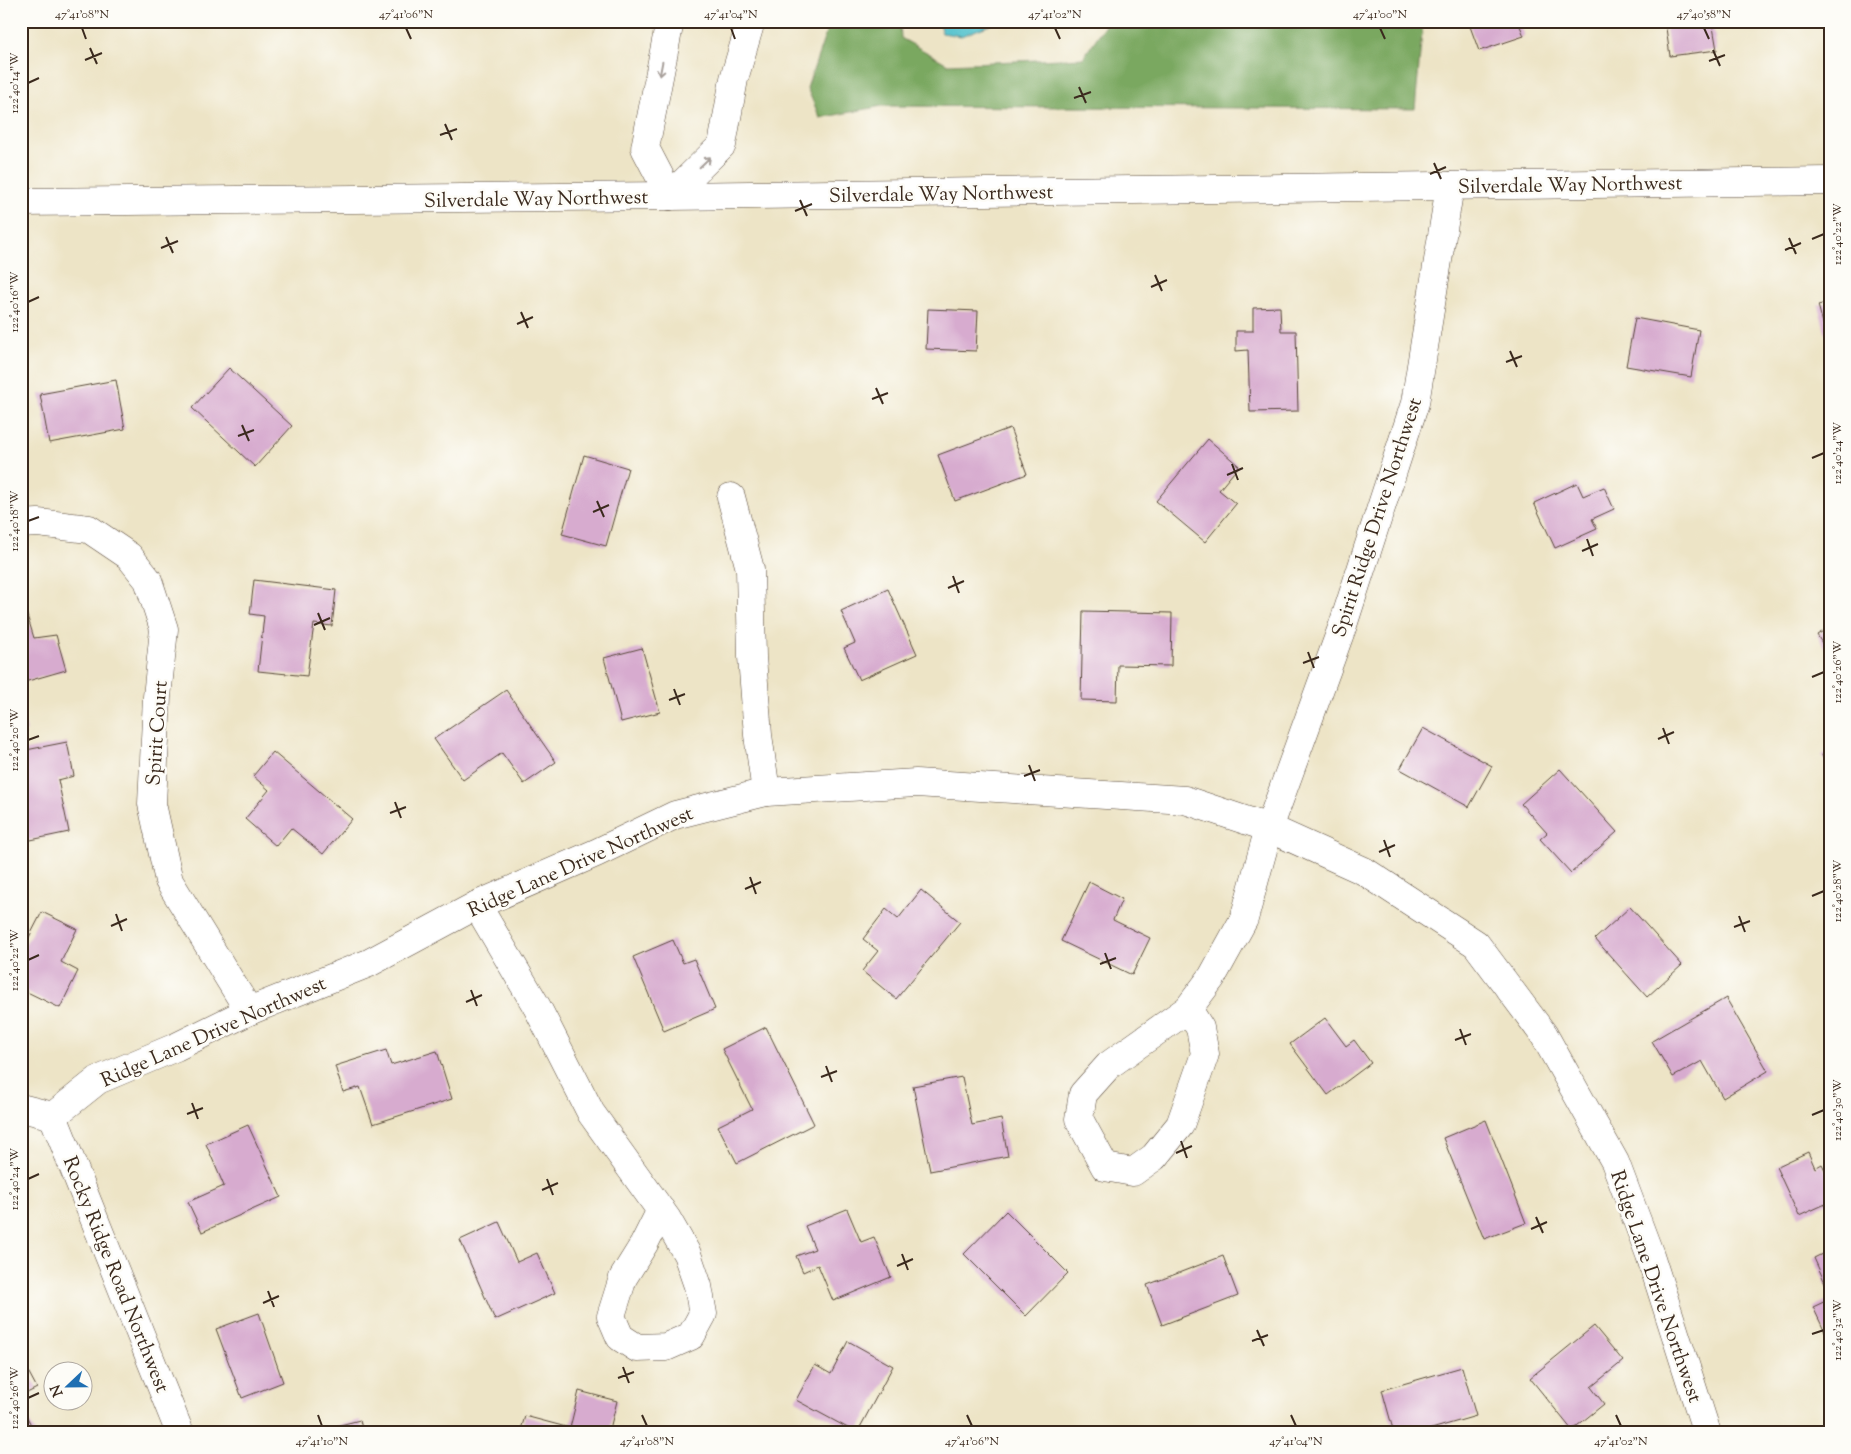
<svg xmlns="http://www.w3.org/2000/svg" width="1851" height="1454" viewBox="0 0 1851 1454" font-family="'Sorts Mill Goudy',serif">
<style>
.forest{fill:#7aa861;stroke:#5a6940}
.water{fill:#56c3ce;stroke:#487676}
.building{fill:#d7abcf}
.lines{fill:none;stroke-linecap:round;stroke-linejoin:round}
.minor-casing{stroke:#564637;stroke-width:29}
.major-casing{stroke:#564637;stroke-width:29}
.minor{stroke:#fff;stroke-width:28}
.major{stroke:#fff;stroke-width:28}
.oneway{stroke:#a79f9a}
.ticks{fill:none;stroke:#3b2a1e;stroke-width:2}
.labels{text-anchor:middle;stroke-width:5;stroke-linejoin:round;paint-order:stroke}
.street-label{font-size:20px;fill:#3b2a1e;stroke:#fdfcf7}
.neatline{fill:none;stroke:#3b2a1e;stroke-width:2}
.ticks-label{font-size:12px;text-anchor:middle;fill:#3b2a1e}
</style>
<rect width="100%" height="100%" fill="#fdfcf7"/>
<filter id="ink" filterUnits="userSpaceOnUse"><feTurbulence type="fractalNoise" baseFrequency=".02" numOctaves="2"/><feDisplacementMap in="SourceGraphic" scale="10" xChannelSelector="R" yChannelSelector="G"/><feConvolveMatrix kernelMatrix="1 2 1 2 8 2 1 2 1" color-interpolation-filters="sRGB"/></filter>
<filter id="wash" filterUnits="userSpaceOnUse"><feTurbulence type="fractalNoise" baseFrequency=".0096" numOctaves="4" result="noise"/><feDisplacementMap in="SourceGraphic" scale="20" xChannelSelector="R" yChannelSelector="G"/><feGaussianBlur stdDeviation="1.12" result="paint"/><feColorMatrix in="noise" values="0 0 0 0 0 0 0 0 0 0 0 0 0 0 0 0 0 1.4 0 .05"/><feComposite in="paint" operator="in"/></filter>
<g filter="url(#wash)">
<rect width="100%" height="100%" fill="#ede4c6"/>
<path class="forest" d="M830,21H900L901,38L948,64L1083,58L1108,21H1423L1415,109L882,106L820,118L807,88Z"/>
<path class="water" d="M938,21H1007L998,22L961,36L942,33Z"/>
<g id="blocks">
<g class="building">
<path d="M1468,21H1518L1524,36L1479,51Z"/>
<path d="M1665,21H1712L1717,50L1670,56Z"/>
<path d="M1830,302V338H1827L1818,305Z"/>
<path d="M1280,307L1281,331H1296L1298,411L1250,412L1248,350L1236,351V331H1253V308Z"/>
<path d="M928,309L978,311L976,351L926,349Z"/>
<path d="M1635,318L1699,330L1691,377L1626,366Z"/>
<path d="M229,368L292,426L255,467L192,408Z"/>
<path d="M116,380L125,429L49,443L40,394Z"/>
<path d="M1010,428L1027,474L955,501L938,455Z"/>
<path d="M1208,439L1239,466L1219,490L1236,504L1205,542L1156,501Z"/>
<path d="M584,455L628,468L606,546L562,534Z"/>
<path d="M1577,483L1583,496L1604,487L1614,509L1592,519L1597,529L1555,548L1534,503Z"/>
<path d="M254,580L336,590L332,626L314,624L307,676L258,671L264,616L250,614Z"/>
<path d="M888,589L917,654L859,680L844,648L855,643L841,611Z"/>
<path d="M23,602L34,638L56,635L66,670L21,683V603Z"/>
<path d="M1083,611L1172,613L1171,666L1118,665L1117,701L1081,700Z"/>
<path d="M1830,627V656L1817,635Z"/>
<path d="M642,648L660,712L621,722L604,658Z"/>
<path d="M506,690L556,762L524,784L502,753L463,780L434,739Z"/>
<path d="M21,711L27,731L21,732Z"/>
<path d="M1423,728L1492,766L1469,807L1400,769Z"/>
<path d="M67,742L74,776L58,780L69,832L21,842V751Z"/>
<path d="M273,752L352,819L323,854L291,828L276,846L245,819L269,790L253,776Z"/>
<path d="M1830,752V773L1822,755Z"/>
<path d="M1560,769L1617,832L1571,873L1540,839L1547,833L1521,804Z"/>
<path d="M1089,882L1122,899L1113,920L1150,938L1132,975L1061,941Z"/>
<path d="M921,890L960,922L896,999L862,971L878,951L863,939L886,909L898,919Z"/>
<path d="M1630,907L1682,965L1647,997L1595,939Z"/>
<path d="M42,912L77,929L61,962L78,971L60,1008L21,989V943L25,945Z"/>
<path d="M673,940L683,963L694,959L715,1009L664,1031L633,957Z"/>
<path d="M1726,998L1768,1071L1723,1098L1702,1061L1673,1077L1652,1041Z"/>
<path d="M1325,1018L1346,1046L1354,1040L1371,1063L1328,1095L1290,1044Z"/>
<path d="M766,1027L814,1124L737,1163L718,1126L752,1109L722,1049Z"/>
<path d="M386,1050L391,1065L437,1051L452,1099L373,1124L360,1087L343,1092L335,1066Z"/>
<path d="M962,1077L972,1125L1001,1119L1008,1156L930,1171L913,1086Z"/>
<path d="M1486,1120L1526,1223L1484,1239L1443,1138Z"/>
<path d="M248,1125L281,1197L202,1232L188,1202L224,1186L206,1144Z"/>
<path d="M1808,1152L1815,1168L1822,1164L1830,1180V1202L1799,1216L1776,1167Z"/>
<path d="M847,1209L861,1242L874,1237L891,1277L833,1301L818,1265L803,1272L796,1256L815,1249L805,1226Z"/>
<path d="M1006,1211L1068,1273L1026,1316L964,1254Z"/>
<path d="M499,1222L517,1262L537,1253L555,1293L495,1320L460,1240Z"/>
<path d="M1830,1250V1294L1814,1258Z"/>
<path d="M1223,1256L1238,1296L1162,1325L1147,1285Z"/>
<path d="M1830,1299V1343L1813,1307Z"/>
<path d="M259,1313L283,1382L242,1398L216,1329Z"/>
<path d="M1594,1326L1623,1361L1591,1387L1604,1404L1572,1430L1530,1378Z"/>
<path d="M848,1341L893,1366L857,1433L796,1400L815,1365L831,1374Z"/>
<path d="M21,1358L37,1388L21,1396Z"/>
<path d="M1462,1367L1476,1416L1428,1430L1429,1433H1394L1382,1390Z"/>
<path d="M579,1391L617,1401L609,1433H520L525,1416L570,1428Z"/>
<path d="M21,1405L35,1433H21Z"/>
<path d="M360,1420L363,1433H317L316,1431Z"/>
</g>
</g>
</g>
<g filter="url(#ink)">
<use href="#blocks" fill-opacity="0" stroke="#564637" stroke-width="1"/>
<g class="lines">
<g class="minor-casing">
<g id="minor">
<path d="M731,497L750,569L752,657L758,735L766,792"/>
<path d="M21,524L38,523L89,529L129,556L148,580L164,629L157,697L152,804L169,881L249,1011"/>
<path d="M477,905L537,1007L591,1113L667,1219L687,1254L698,1286L703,1314L691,1336L666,1347L637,1348L620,1337L611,1316L623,1278L644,1244L661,1210"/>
<path d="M1188,1009L1200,1028L1205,1054L1180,1125L1154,1157L1133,1172L1105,1167L1079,1119L1083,1094L1109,1065L1188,1009L1212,977L1244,919L1269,828L1343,625L1415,403L1450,186"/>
<path d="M21,1108L53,1116"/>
<path d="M53,1116L98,1080L176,1047L249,1011L369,963L477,905L596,853L675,815L766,792L916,783L1185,800L1269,828L1364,871L1476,944L1544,1035L1615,1162L1650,1255L1707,1433"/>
<path d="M53,1116L180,1433"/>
</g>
</g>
<g class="major-casing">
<g id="major">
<path d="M670,196L722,145L734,79L751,21"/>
<path d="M670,196L645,148L670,21"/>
<path d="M21,202L670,196L1830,181"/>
</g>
</g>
<use href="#minor" class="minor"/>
<use href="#major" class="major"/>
</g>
<defs><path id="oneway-shaft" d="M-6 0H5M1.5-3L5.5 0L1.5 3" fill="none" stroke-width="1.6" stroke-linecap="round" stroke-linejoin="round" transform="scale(1.25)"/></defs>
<g class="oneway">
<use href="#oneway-shaft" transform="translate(661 69) rotate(101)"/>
<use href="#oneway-shaft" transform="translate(705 162) rotate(-44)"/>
</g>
</g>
<path class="ticks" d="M82,28L86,39M406,28L411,39M731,28L735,39M1055,28L1060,39M1380,28L1385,39M1704,28L1709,39M90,48L97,64M1713,50L1720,66M85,60L102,53M1709,61L1725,55M28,83L39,78M1079,87L1086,103M1074,98L1091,92M445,124L452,140M440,135L457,129M1434,163L1441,179M1430,174L1446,167M800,200L807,216M795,211L812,204M166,237L173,253M1789,238L1796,254M1812,239L1824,234M161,248L178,241M1785,250L1801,243M1155,275L1162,291M1151,287L1167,280M28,302L39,297M521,312L528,328M517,324L533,317M1510,351L1517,367M1506,362L1522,356M876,388L883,404M872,399L888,393M242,425L249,441M238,436L254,430M1812,458L1824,453M1232,464L1238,480M1227,475L1243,468M597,501L604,517M593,512L609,505M28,521L39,517M1587,539L1593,556M1582,551L1598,544M953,576L959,593M948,588L964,581M318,613L325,630M314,625L330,618M1308,652L1314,668M1303,663L1319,657M1812,677L1824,672M674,689L680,705M669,700L685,694M1663,728L1669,744M1658,739L1674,732M28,740L39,736M1029,765L1035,781M1024,776L1040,770M395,802L401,818M390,813L406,807M1384,840L1390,857M1379,852L1395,845M750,877L756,894M745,889L761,882M1812,896L1824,891M116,914L122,931M1739,916L1745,932M111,926L127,919M1734,927L1750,921M1105,953L1111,969M28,960L39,955M1100,964L1116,958M471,990L477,1006M466,1002L482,995M1460,1029L1466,1045M1455,1040L1471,1034M826,1066L832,1082M821,1077L837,1071M192,1103L198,1119M187,1114L203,1108M1812,1115L1824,1110M1181,1141L1187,1158M1176,1153L1192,1146M28,1179L39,1174M547,1179L553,1195M542,1190L558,1183M1536,1217L1543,1233M1531,1229L1547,1222M902,1254L908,1270M897,1266L913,1259M268,1291L274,1307M263,1303L279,1296M1257,1330L1264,1346M1812,1334L1824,1330M1252,1341L1268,1335M623,1367L629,1383M618,1378L634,1372M28,1398L39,1393M318,1415L322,1426M642,1415L647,1426M967,1415L972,1426M1291,1415L1296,1426M1616,1415L1621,1426"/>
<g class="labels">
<g class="street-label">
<text transform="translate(1570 184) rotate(-1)" y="7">Silverdale Way Northwest</text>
<text transform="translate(941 193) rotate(-1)" y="7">Silverdale Way Northwest</text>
<text transform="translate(536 198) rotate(-1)" y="7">Silverdale Way Northwest</text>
<text transform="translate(1376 517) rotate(-72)" y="7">Spirit Ridge Drive Northwest</text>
<text transform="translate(156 733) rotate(-86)" y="7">Spirit Court</text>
<text transform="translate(580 861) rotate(-24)" y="7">Ridge Lane Drive Northwest</text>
<text transform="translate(213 1031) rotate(-24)" y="7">Ridge Lane Drive Northwest</text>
<text transform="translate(117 1274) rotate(68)" y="7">Rocky Ridge Road Northwest</text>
<text transform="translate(1657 1286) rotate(71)" y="7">Ridge Lane Drive Northwest</text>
</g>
</g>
<rect width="1851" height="1454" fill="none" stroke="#fdfcf7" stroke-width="55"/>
<g transform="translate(68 1386) rotate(248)"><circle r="24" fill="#fdfcf7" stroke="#afa8a0"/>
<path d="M0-4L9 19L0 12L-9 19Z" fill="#1f6fb2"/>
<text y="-8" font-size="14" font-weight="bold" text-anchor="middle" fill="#3b2a1e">N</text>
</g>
<rect x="28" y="28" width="1796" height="1398" class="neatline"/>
<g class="ticks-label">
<text x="82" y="18">47°41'08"N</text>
<text x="406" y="18">47°41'06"N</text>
<text x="731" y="18">47°41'04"N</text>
<text x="1055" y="18">47°41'02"N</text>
<text x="1380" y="18">47°41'00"N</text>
<text x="1704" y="18">47°40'58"N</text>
<text transform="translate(14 83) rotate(-90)" y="4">122°40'14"W</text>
<text transform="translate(1837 234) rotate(-90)" y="4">122°40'22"W</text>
<text transform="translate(14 302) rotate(-90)" y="4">122°40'16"W</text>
<text transform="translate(1837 453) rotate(-90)" y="4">122°40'24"W</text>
<text transform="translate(14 521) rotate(-90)" y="4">122°40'18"W</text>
<text transform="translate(1837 672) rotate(-90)" y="4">122°40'26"W</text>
<text transform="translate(14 740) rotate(-90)" y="4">122°40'20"W</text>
<text transform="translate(1837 891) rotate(-90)" y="4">122°40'28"W</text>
<text transform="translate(14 960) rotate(-90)" y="4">122°40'22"W</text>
<text transform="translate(1837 1110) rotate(-90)" y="4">122°40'30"W</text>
<text transform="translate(14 1179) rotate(-90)" y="4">122°40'24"W</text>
<text transform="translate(1837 1330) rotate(-90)" y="4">122°40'32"W</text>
<text transform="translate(14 1398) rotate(-90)" y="4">122°40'26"W</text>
<text x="322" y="1445">47°41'10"N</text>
<text x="647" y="1445">47°41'08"N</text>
<text x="972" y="1445">47°41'06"N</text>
<text x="1296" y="1445">47°41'04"N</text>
<text x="1621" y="1445">47°41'02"N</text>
</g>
</svg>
